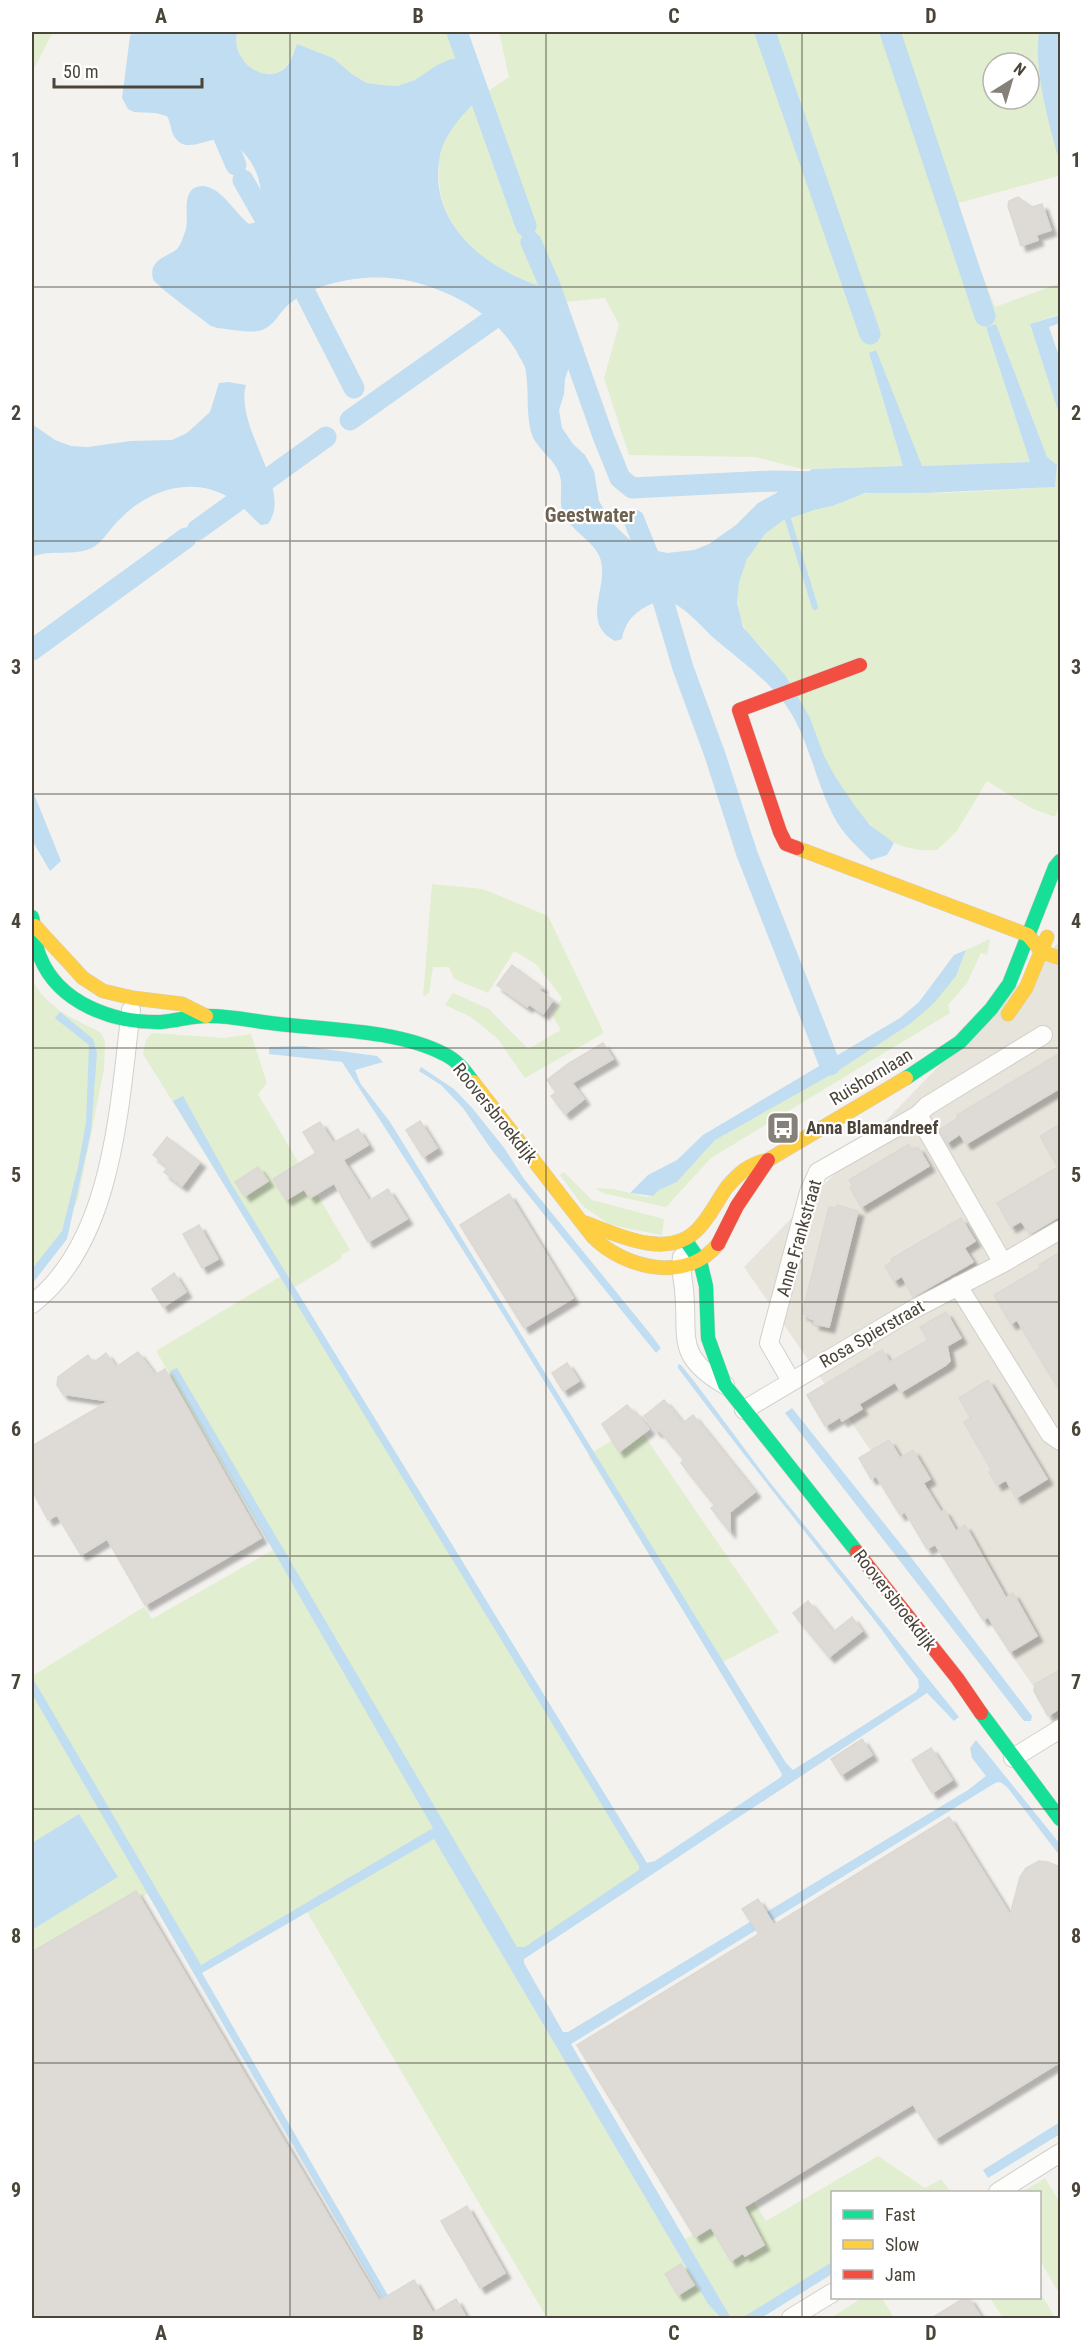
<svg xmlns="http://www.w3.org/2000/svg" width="1092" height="2350" viewBox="0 0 1092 2350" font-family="'Roboto Condensed',sans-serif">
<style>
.residential{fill:#e7e4dc}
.green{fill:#e1eecf;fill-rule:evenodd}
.water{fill:#c0ddf1}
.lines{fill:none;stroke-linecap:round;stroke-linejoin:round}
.stream{stroke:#c0ddf1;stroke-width:6}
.canal{stroke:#c0ddf1;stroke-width:21}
.building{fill:#dedbd6;stroke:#dcd9d4;stroke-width:1.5;filter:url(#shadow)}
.street-casing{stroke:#d2d0cb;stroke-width:20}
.fast-casing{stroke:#d3cfc5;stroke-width:15}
.slow-casing{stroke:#d3cfc5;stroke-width:15}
.jam-casing{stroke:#d3cfc5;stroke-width:15}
.street{stroke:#fdfdfc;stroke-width:18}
.fast{stroke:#16e098;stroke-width:14}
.slow{stroke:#ffcf43;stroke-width:14}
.jam{stroke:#f24e42;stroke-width:14}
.grid{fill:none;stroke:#4b4439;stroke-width:1.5;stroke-opacity:0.55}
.labels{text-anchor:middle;stroke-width:4.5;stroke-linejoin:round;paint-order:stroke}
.street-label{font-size:18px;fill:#4b4439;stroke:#fff}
.poi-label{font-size:18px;font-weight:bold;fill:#4b4439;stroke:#fff;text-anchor:start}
.neighbourhood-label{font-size:20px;font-weight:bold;fill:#6e6250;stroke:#fff}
.neatline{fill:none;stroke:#4b4439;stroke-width:2}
.grid-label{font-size:20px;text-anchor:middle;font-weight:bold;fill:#4b4439}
</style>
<defs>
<filter id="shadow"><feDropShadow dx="5.5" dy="5.5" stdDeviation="1.5" flood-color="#0004"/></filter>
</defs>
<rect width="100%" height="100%" fill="#f4f2ee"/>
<path class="residential" d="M1060,941V1725L744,1267Z"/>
<g class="green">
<path d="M32,32H53L32,72Z"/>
<path d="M237,32H463L472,56L451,59L437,65L415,80L397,86L382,85L367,83L353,75L333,58L297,44C293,52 291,63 283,69C259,86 231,58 237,32Z"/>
<path d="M499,32H1039C1032,83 1060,131 1060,181L1058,176L955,204L995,307L1060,283V314L1030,324L1060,417V803L1055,817L1031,808L987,781L957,831L937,850C922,851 907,849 893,842C843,814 802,713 773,662C759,638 743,640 738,606C733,575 756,535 782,521C796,513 814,510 830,507C842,504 852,497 864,494C880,490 906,494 923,493C967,493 1011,489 1055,487L1057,465L1047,458L996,324L986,327L1030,462L922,466L869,353L903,466L802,469L755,457L629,455L604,378L619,325L605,298L564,302L559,291C504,279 440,240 439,177C439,171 438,164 439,158C448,121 479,96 509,77ZM993,63H1029V99H993Z"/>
<path d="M432,884L483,889L548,916L604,1033L525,1078L497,1038L471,1017L445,1005L453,993L489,1009L528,1049L561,1030L552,1015L562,998L536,964L514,951L488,993L454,979L449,967H433L429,993L423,997Z"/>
<path d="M990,939L987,955L981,953L967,983L948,1005L950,1013L711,1158L666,1207L603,1193L595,1188L613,1189L646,1197L652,1196L659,1190L677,1182L715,1140L836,1072L910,1024L956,976L966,950Z"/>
<path d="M32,980C49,1009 71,1018 100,1032L105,1041L104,1069L78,1199L62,1231L32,1270Z"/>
<path d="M152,1033L225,1038L251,1034L267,1083L258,1094L350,1250L342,1254L341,1259L290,1290L644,1871L517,1953L354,1688L434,1828L429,1833L201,1965L150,1892L32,1961V1930L118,1877L79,1814L32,1843V1676L144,1607L152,1619L273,1550L156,1351L281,1276L143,1054L146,1040Z"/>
<path d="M564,1172L592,1200L664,1219L662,1235L610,1225L583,1206L560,1175Z"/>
<path d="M637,1425L779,1632L717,1665L588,1455Z"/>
<path d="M434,1839L708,2304L721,2318H547L307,1912Z"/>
<path d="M878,2156L925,2188L941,2179L950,2191L832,2192V2263L743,2318H731L685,2239L754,2202L766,2221Z"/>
<path d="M1045,2178L1060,2203V2295L1040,2260V2192H1022Z"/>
<path d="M1040,2292L1055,2318H1003L990,2298H1040Z"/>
<path d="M862,2298H882L894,2318H831Z"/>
</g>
<g class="water">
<path d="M133,32H237C230,62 267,88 287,66C292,60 294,51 297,44L333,58L353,75L367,83L382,85L397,86L415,80L437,65L451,59L472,56L484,93C466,111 442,134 439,161C429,232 499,278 559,291L584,350L569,367L565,379L564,394L559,410L562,428L573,444L585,455L594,471L599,501L612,523L629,539L653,550L667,553L694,550L709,544L736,525L758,503L786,488L812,469L903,466L869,353L876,350L922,466L1030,462L986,327L996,324L1047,457L1057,465L1055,487L924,493H865L833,506L814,510L782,521L765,534L747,559L739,582L737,603L743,627L785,675L810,718L824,756L836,778L855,806L870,825L894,843L887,855L871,860C856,846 842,833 833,815C816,782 810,745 791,713C772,682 743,663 716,640C698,624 686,606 663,599C642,607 626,616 622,639L615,641C579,622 610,587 600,558C595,542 571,531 563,513C558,500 564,485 559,473C553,457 536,449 531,432C526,412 529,392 526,373C526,367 522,361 519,356C499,316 452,291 410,281C373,272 317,280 288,305C279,313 274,326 262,330C250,334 230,329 217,328L211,326C202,319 155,285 153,279C148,259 168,257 177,249C181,245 183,237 185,232C191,219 178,186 203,186C221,187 235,213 249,224L256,222C270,194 255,149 223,140C208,137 190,152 178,141C170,134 172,125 167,116L155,113L134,112L128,109L122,98L130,36Z"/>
<path d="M1039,32H1060V164C1050,126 1033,70 1039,32Z"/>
<path d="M1060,315V323L1049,327L1060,359V417L1030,324Z"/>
<path d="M228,382L246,385C234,428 294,490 268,524L261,525C251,517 244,507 233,500C196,475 150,488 120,519C111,527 105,539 95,546C77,558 51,548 32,557V424L55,440L71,446L88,447L130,441L172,440L187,433L210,412L219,383Z"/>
<path d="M32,789L61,861L50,871L32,840Z"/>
<path d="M966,950L956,976L934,1003L910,1024L836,1072L715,1140L677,1182L659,1190L653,1196L630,1193L648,1175L677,1160L703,1135L900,1018L919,1002L954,955Z"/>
<path d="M60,1012L93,1039L97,1053L91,1131L67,1239L32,1284V1269L62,1231L78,1167L86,1123L89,1045L55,1018Z"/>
<path d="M302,1046L377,1056L383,1062L355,1070L360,1083L390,1122L786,1763L793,1770L916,1692L919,1687L918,1679C902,1659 888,1637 872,1617C807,1534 741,1452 678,1368V1364L681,1365L694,1381L768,1480L959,1717L954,1721L927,1693L524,1959V1963L563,2032H568L968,1790L986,1776L972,1758L970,1748L976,1740L1060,1844V1856L1007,1787L1000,1782L995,1783L571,2044L731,2318H721L708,2304L434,1839L202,1973L401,2318H393L32,1694V1677L201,1965L433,1828L170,1371L177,1368L517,1947H525L639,1870V1866L173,1101L183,1096L232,1185L647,1863L655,1861L781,1777L782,1774C637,1536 496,1295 342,1062L269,1054V1047Z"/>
<path d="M421,1067L454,1089L473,1109L505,1149L524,1179L652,1336L661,1348L656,1353L491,1149L463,1108L441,1085L419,1071Z"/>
<path d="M792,1408L907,1552L1032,1716L1031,1721H1024L785,1413Z"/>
<path d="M79,1814L118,1877L32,1930V1843Z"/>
<path d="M1060,2122V2134L988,2178L983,2170Z"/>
<path d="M832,2262V2274L761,2318H742Z"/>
</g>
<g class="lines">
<g class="stream">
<path d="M778,481L781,494"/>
<path d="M786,513L815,607"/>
</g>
<g class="canal">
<path d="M457,32L526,226"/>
<path d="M765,32L870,334"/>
<path d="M890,32L985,316"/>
<path d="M213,117L223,135L236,165"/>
<path d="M243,180L275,236"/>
<path d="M531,242L550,286L603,436L620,478L632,488L771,481L823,482"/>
<path d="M293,269L354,388"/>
<path d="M350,420L514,304"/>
<path d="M634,520L653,567L683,668L715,755L747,854L830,1065"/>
<path d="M197,530L326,437"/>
<path d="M32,650L186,538"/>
</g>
</g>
<g class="building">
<path d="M1018,197L1032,207L1042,204L1051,230L1036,235L1038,240L1021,246L1008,206L1009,201Z"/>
<path d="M512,965L542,987L539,990L553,1000L543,1014L529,1004L527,1007L497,985Z"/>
<path d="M603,1043L613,1059L572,1083L584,1099L565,1114L551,1096L556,1092L547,1080L569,1063Z"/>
<path d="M1060,1053V1088L966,1144L960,1134L947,1143L939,1130L958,1118L957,1115Z"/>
<path d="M420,1121L437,1148L423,1157L406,1130Z"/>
<path d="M320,1122L333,1143L358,1129L368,1145L343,1160L369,1201L388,1189L407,1219L368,1242L334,1183L310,1198L304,1189L286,1200L273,1179L316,1153L303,1132Z"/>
<path d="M1060,1124V1216L1030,1234L1021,1221L1011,1227L997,1203L1058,1167L1040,1136Z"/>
<path d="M167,1137L200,1162L182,1186L164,1172L168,1167L153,1155Z"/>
<path d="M909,1144L912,1150L918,1147L929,1166L861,1207L850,1187L853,1186L849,1180Z"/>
<path d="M258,1167L268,1181L245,1196L235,1182Z"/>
<path d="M509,1194L573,1298L524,1328L460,1225Z"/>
<path d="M837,1205L858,1211L829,1327L814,1324L815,1320L808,1318L809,1315L802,1314L829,1207L836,1208Z"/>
<path d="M961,1218L975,1241L964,1248L973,1262L913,1297L902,1276L894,1281L885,1266L892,1262L891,1259Z"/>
<path d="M199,1225L218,1259L202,1268L183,1234Z"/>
<path d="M1060,1252V1391L1017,1320L1011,1324L994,1295L1040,1268L1039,1265Z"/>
<path d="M174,1273L186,1292L163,1307L152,1289Z"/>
<path d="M946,1312L961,1338L947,1346L950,1361L946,1365L901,1392L895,1382L859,1404L862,1409L842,1421L840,1417L825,1426L807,1395L882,1350L890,1362L928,1340L920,1327Z"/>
<path d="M138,1352L155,1375L165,1369L261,1538L145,1605L107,1539L81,1555L57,1515L48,1520L32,1490V1446L109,1401L63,1394L57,1385L58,1377L88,1355L93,1363L106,1353L116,1367Z"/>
<path d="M567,1363L579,1381L563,1391L552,1373Z"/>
<path d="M988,1380L1047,1479L1016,1498L1006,1480L997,1485L989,1472L992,1471L964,1422L971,1418L959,1398Z"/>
<path d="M664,1400L683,1423L693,1415L755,1492L730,1512V1532L711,1508L715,1506L681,1463L684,1460L659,1430L657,1432L644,1416Z"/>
<path d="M627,1405L634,1413L636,1412L649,1429L619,1452L602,1424Z"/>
<path d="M889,1440L900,1458L913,1450L930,1479L923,1483L941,1512L944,1510L956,1531L965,1525L1006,1598L1013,1593L1037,1636L1010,1652L988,1617L983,1620L935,1544L927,1549L905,1512L900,1515L876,1476L871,1479L859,1458Z"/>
<path d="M808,1601L833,1632L852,1617L862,1631L829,1657L793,1613Z"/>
<path d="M1060,1670V1708L1048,1716L1034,1691L1035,1684Z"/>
<path d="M862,1739L872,1755L841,1775L831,1759Z"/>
<path d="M931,1748L952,1780L932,1793L912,1760Z"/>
<path d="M949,1817L1010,1915L1020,1877L1026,1868L1039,1861L1048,1862L1060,1867V2062L935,2139L913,2104L744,2207L764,2245L745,2256L743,2253L731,2261L711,2227L695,2237L577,2045L759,1934L742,1909L758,1899L774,1925Z"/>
<path d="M136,1891L379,2301L414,2280L433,2313L456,2299L467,2319H32V1952Z"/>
<path d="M467,2206L505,2273L480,2288L441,2221Z"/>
<path d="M681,2264L694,2285L678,2295L665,2274Z"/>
<path d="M964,2298H969L982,2319H930Z"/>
</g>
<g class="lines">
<g class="street-casing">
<g id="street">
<path d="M918,1115L1003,1263"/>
<path d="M682,1257C680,1269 683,1278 684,1290C689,1338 674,1355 725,1385"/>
<path d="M958,1286L1050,1434L1060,1441"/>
<path d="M32,1304C114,1241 119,1105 131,1010"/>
<path d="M791,1381L769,1343L809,1192L818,1172L918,1115L927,1106L1043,1035"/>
<path d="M744,1410L912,1310L1003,1263L1060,1230"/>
<path d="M1013,1758L1060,1729"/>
<path d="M998,2192L1060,2153"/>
<path d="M791,2318L832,2293"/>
</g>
</g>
<g class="fast-casing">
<g id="fast">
<path d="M32,917C36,930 34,945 40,957C59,1004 114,1023 161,1022C177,1021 191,1016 206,1016C230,1015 256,1022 279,1024C330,1030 398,1030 444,1054C457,1060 465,1071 473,1082"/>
<path d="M906,1078L960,1042L991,1009L1009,984L1055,867L1060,861"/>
<path d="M686,1241L700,1261L706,1286L708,1338L725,1385L857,1552"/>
<path d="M981,1713L1060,1819"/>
</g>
</g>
<g class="slow-casing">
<g id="slow">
<path d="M797,848L1028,935L1042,952L1060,958"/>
<path d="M35,926L83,978L103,991L133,998L182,1004L206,1016"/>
<path d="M1008,1014L1026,988L1047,937"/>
<path d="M473,1082L593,1237C625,1269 687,1283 718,1244"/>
<path d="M586,1223C619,1236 669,1260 698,1229C710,1217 717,1201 727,1187C739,1173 749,1164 768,1160L906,1078"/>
</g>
</g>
<g class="jam-casing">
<g id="jam">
<path d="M797,848L786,844L780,832L739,710L860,665"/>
<path d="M718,1244L737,1206L768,1160"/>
<path d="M857,1552L957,1678L981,1713"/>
</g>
</g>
<use href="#street" class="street"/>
<use href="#fast" class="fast"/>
<use href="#slow" class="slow"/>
<use href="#jam" class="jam"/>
</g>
<path class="grid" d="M290,32V2318M546,32V2318M802,32V2318M32,287H1060M32,541H1060M32,794H1060M32,1048H1060M32,1302H1060M32,1556H1060M32,1809H1060M32,2063H1060"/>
<defs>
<g id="bus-square" transform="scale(1.725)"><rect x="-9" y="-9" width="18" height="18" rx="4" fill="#868178" stroke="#fff"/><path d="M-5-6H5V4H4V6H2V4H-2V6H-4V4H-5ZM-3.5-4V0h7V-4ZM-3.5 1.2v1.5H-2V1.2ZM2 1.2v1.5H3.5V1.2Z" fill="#fff"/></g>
</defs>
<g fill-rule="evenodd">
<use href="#bus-square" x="783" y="1128"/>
</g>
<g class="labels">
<g class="street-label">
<text transform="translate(871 1077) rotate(-31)" y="6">Ruishornlaan</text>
<text transform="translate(495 1113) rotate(51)" y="6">Rooversbroekdijk</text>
<text transform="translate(799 1238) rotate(-74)" y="6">Anne Frankstraat</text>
<text transform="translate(872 1334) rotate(-30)" y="6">Rosa Spierstraat</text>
<text transform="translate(895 1600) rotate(52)" y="6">Rooversbroekdijk</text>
</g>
<g class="poi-label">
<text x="806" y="1134">Anna Blamandreef</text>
</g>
<g class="neighbourhood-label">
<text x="590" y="522">Geestwater</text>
</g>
</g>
<rect width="1092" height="2350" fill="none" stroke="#ffffff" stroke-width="66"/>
<rect x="831" y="2191" width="210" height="108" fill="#ffffff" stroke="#b7b4b0" stroke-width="1.5"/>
<rect x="843" y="2210" width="30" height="9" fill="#16e098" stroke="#b7b4b0" stroke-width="1.5"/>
<text x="885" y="2221" font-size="18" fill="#4b4439">Fast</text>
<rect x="843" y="2240" width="30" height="9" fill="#ffcf43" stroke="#b7b4b0" stroke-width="1.5"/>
<text x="885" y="2251" font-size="18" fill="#4b4439">Slow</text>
<rect x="843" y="2270" width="30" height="9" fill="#f24e42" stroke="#b7b4b0" stroke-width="1.5"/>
<text x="885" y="2281" font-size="18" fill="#4b4439">Jam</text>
<g transform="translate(1011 81) rotate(37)"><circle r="28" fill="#ffffff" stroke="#b7b4b0" stroke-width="1.5"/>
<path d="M0-4.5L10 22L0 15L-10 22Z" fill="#868178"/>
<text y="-9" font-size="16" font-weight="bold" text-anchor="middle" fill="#4b4439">N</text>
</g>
<path d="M54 78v9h148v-9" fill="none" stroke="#4b4439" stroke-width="3"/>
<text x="63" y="78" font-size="18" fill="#4b4439" stroke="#ffffff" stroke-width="4.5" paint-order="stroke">50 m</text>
<rect x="33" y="33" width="1026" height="2284" class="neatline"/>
<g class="grid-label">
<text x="161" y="23">A</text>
<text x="418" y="23">B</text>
<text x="674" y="23">C</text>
<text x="931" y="23">D</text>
<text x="16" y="167">1</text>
<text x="1076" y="167">1</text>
<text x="16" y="420">2</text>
<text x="1076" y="420">2</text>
<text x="16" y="674">3</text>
<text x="1076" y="674">3</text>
<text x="16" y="928">4</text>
<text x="1076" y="928">4</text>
<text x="16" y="1182">5</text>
<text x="1076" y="1182">5</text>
<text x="16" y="1436">6</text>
<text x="1076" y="1436">6</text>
<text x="16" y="1689">7</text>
<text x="1076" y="1689">7</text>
<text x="16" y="1943">8</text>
<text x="1076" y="1943">8</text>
<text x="16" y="2197">9</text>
<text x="1076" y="2197">9</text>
<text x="161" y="2340">A</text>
<text x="418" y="2340">B</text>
<text x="674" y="2340">C</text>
<text x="931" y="2340">D</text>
</g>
</svg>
